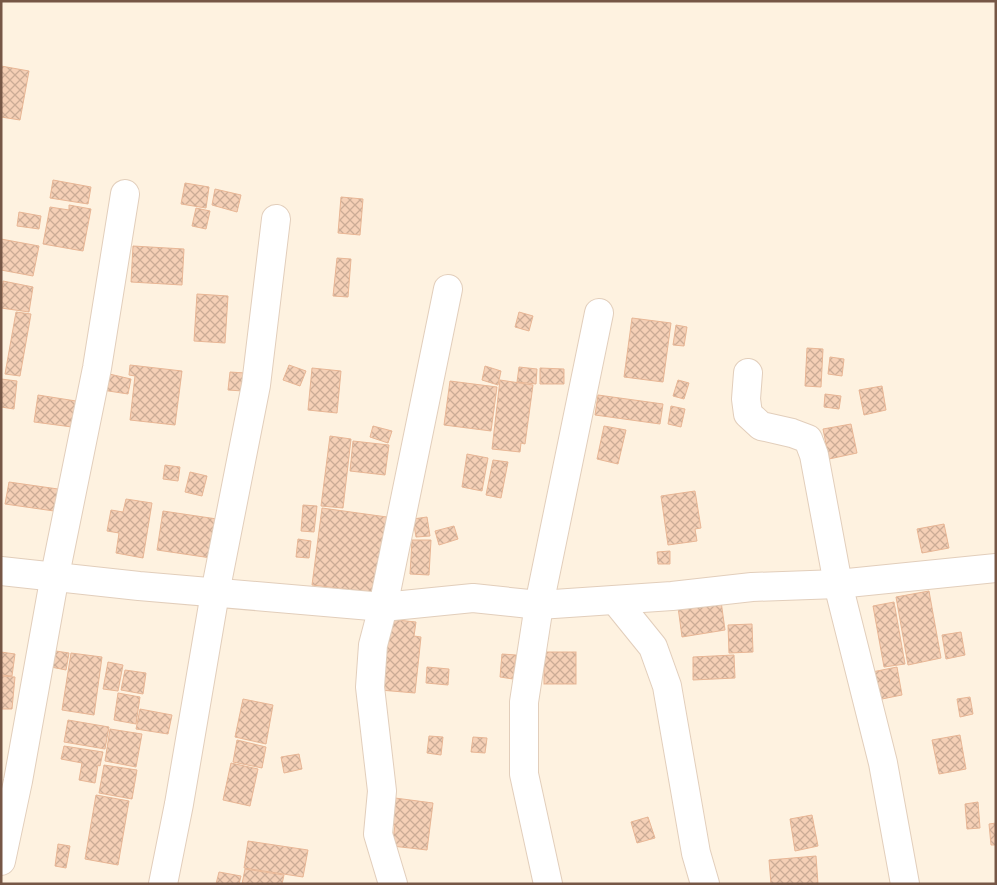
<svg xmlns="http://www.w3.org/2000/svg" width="997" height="885" viewBox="0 0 997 885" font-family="'Open Sans',sans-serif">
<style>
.building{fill:url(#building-cross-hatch);stroke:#e8b695}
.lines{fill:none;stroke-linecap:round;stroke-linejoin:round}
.minor-casing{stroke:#e2cebb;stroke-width:30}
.minor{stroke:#fff;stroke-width:28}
</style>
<defs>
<pattern id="building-cross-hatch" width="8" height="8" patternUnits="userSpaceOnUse" patternTransform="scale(1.25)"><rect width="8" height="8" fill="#f5d0b6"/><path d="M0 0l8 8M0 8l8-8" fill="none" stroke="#cbac96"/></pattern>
</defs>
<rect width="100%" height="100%" fill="#fef2e0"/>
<g class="building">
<path d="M1,66L29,71L20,120L1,117Z"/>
<path d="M53,180L91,187L88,204L50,198Z"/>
<path d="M185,183L209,187L206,208L181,204Z"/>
<path d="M215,189L241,195L237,212L212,205Z"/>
<path d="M341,197L363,199L360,235L338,233Z"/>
<path d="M69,205L91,209L83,251L43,244L50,207L69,210Z"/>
<path d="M196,208L210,211L206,229L192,226Z"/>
<path d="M19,212L41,216L39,229L17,226Z"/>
<path d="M1,239L39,246L33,276L1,270Z"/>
<path d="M133,246L184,249L182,285L131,282Z"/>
<path d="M337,258L351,259L348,297L333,296Z"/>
<path d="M3,281L33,287L29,312L1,308Z"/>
<path d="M197,294L228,296L225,343L194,341Z"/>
<path d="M16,312L31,314L20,376L5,374Z"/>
<path d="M519,312L533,316L529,331L515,327Z"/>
<path d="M632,318L671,323L663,382L624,377Z"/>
<path d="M676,325L687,327L684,346L673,345Z"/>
<path d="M807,348L823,349L821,387L805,386Z"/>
<path d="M830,357L844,359L842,376L828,374Z"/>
<path d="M130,365L182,371L175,425L130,420L135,376L129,375Z"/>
<path d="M289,365L306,371L300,386L283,380Z"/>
<path d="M485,366L501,371L498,385L482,380Z"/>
<path d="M519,367L537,369L536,384L517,382Z"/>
<path d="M312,368L341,371L337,413L308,410Z"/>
<path d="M540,368L564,369V384H540Z"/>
<path d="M230,372L245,373L243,391L228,390Z"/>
<path d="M105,373L131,379L128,394L102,390Z"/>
<path d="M1,379L17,381L14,409L1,407Z"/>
<path d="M500,380L533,385L525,444L521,443L520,452L492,449Z"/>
<path d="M678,380L689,383L684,399L673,396Z"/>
<path d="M450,381L497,387L491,431L444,425Z"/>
<path d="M882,386L886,410L864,415L859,390Z"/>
<path d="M825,394L841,396L839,409L824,407Z"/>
<path d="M38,395L76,401L72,427L34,422Z"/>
<path d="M598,395L663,404L660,424L595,415Z"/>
<path d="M671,406L685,409L681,427L668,424Z"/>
<path d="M851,424L857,453L829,459L823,429Z"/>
<path d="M373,426L392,431L388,443L370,437Z"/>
<path d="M604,426L626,430L618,464L597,459Z"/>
<path d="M330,436L351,439L343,508L321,506Z"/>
<path d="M353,441L389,445L385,475L350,471Z"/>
<path d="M467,454L488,458L482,491L462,487Z"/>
<path d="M493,460L508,462L501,498L486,495Z"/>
<path d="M165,465L180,467L178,481L163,479Z"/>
<path d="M190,472L207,476L202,496L185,492Z"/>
<path d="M9,482L58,489L54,511L5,504Z"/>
<path d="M695,491L701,528L695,529L697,541L668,545L661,496Z"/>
<path d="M126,499L152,503L143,558L116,553L119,533L107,531L111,510L123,512Z"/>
<path d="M303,505L317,506L314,532L301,531Z"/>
<path d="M322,508L387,517L378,593L312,585Z"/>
<path d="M163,511L217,519L211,558L157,550Z"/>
<path d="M427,517L430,536L416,537L413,519Z"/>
<path d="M944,524L949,548L922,553L917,529Z"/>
<path d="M454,526L458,539L439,545L435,531Z"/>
<path d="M298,539L311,541L309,558L296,557Z"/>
<path d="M412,540H431L429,575L410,574Z"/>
<path d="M670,551V564H658L657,552Z"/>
<path d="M929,591L941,658L908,665L896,597Z"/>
<path d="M721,601L725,630L682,637L678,607Z"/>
<path d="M894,602L905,664L884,667L873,606Z"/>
<path d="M388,619L416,622L414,636L421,637L415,693L380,690Z"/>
<path d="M752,624L753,652L729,653L728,625Z"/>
<path d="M961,632L965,655L946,659L942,635Z"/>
<path d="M49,650L69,653L66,670L46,666Z"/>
<path d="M1,652L15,654L12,676L1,675Z"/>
<rect x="544" y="652" width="32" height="32"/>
<path d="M71,653L102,657L94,715L62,710Z"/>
<path d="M502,654L516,655L513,679L500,677Z"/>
<path d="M734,655L735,678L693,680V657Z"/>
<path d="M108,662L123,665L118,691L103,689Z"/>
<path d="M427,667L449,669L448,685L426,683Z"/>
<path d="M897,667L902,695L877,700L872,672Z"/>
<path d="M125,670L146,673L143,694L121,690Z"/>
<path d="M1,676L15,677L12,709H1Z"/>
<path d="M118,693L140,697L136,724L114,720Z"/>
<path d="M970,697L973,714L960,717L957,699Z"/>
<path d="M243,699L273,705L266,744L235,737Z"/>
<path d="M140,709L172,715L168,734L136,729Z"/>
<path d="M68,720L109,727L105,749L64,742Z"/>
<path d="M110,729L142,734L136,767L105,761Z"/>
<path d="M960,735L966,769L939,774L932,740Z"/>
<path d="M429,736L443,737L441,755L427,753Z"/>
<path d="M473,737L487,738L485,753L471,752Z"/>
<path d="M237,740L266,747L262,768L233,762Z"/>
<path d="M64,746L103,752L100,766L98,765L95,783L79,780L82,763L61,759Z"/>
<path d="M299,754L302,769L284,773L281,757Z"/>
<path d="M231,763L258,769L250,806L223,800Z"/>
<path d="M104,765L137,770L132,799L99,793Z"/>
<path d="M96,795L129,801L118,865L85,859Z"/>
<path d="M395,798L433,803L427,850L392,846L395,825H391Z"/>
<path d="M978,802L980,828L967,829L965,804Z"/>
<path d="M812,815L818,846L795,851L790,819Z"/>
<path d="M648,817L655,838L637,843L631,822Z"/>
<path d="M996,823V845H991L989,824Z"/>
<path d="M248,841L308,850L303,877L244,868Z"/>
<path d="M58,844L70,846L66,868L55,866Z"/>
<path d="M816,856L818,884H771L769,860Z"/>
<path d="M245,869L284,875L282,884H242Z"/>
<path d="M219,872L241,876L239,884H216Z"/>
</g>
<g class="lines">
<g class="minor-casing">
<g id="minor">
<path d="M748,373L746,399L748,414L761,426L792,433L808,439L814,455L838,584L883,763L905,884"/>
<path d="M1,571L139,586L383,607L473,598L539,605L672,596L752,587L838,584L996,568"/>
<path d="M615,600L653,647L667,686L696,853L705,884"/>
<path d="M1,861L18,781L55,575L97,368L125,194"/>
<path d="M163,884L179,804L215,593L256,385L276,219"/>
<path d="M393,884L378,834L382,791L370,687L373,645L383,607L448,289"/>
<path d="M548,884L524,774V702L539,605L599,313"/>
</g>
</g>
<use href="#minor" class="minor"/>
</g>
<rect width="997" height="885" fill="none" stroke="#765746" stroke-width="5"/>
</svg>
